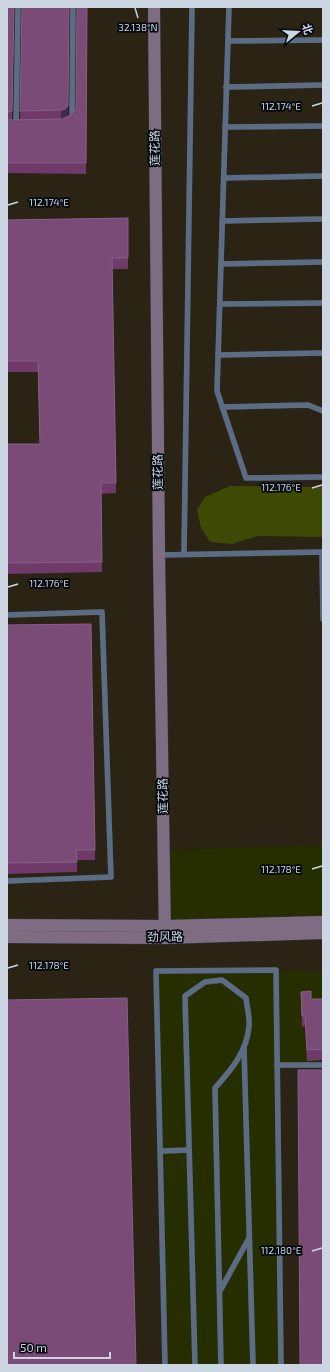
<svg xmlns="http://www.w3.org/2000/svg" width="330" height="1372" viewBox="0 0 330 1372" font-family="'Exo 2','Noto Sans SC',sans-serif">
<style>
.industrial{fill:#2b2313}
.green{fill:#262e00}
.forest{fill:#3e4905}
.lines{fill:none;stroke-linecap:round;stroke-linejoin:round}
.lane-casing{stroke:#313948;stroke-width:6}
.secondary-casing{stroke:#313948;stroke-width:13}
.lane{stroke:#5c6d83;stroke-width:5.5}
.secondary{stroke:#7e6d82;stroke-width:12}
.wall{fill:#6f3a69}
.shaded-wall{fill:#45284d}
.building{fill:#794b76;stroke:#866087}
.ticks{fill:none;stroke:#ccd6e2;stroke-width:1.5}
.labels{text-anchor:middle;stroke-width:3.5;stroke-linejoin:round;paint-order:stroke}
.street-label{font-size:12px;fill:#ccd6e2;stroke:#04080f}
.ticks-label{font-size:10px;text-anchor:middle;fill:#ccd6e2;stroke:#04080f;stroke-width:3.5;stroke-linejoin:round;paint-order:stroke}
</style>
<rect width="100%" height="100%" fill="#101e30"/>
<rect class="industrial" x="7" y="7" width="316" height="1358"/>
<g class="green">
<path d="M323,845V922L165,926L164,850Z"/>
<path d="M276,970L323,972V1065H277L281,1365H165L156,971Z"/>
</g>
<path class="forest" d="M230,486L323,487V537L258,536L232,544L210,542L201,528L197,510L205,497Z"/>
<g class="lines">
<g class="lane-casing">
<g id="lane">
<path d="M229,7L217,391L246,478L323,477"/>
<path d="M228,41L323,40"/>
<path d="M226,87L323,85"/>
<path d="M70,120L72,118L73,7"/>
<path d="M16,126L18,7"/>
<path d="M225,127L323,126"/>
<path d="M224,178L323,176"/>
<path d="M222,221L323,219"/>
<path d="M221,264L323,262"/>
<path d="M220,304L323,303"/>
<path d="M218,355L323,353"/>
<path d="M222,407L308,405L323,411"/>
<path d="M184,554L192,7"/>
<path d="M159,555L322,552L323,619"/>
<path d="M7,615L102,612L111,877L7,881"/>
<path d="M244,1048L253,1365"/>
<path d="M277,1065H323"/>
<path d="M161,1151L189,1150"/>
<path d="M220,1291L249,1238"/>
<path d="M165,1365L156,971L276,970L281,1365"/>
<path d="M195,1365L185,996L205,982L222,980L246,998C247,1007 250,1017 249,1026C247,1052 231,1070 215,1088L221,1365"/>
</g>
</g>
<g class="secondary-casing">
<g id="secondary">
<path d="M154,7L159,555L165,938"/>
<path d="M7,925L165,926L323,922"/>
<path d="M7,937L165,938L323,933"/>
</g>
</g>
<use href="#lane" class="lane"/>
<use href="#secondary" class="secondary"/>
</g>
<g class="wall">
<path d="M7,7H14L12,120L20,119L22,7L68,117L71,115L76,108L87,7L86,174L7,173Z"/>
<path d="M128,218V269H112L116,493L101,494L102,572L7,574V444H40L38,372H7V220Z"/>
<path d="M91,624L95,860H77V872L7,874V625Z"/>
<path d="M301,992L311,999H323V1060L307,1061L305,1026L302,1027Z"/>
</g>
<path class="shaded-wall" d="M69,7L68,116L61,121V110Z"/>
<g class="building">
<path d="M7,7H14L12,111L7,112Z"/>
<path d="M22,7H69L68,106L65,109L61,110L20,111Z"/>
<path d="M77,7H87L86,163H7V120L62,119L71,115L76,108Z"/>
<path d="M128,218V258H112L116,483H101L102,562L7,563V444H40L38,361H7V220Z"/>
<path d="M91,624L95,850H76L77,862L7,863V625Z"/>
<path d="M311,991V999H323V1049L307,1050L305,1016H302L301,992Z"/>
<path d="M127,998L136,1365H7V1000Z"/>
<path d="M298,1070H323V1365H300Z"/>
</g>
<path class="ticks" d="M135,8L138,18M312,106L322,103M8,205L18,202M312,488L322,485M8,587L18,584M312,869L322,866M8,968L18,965M312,1251L322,1248"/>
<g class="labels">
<g class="street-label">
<text transform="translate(155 148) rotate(-91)" y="4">莲花路</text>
<text transform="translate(158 472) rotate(-91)" y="4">莲花路</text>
<text transform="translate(163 796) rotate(-91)" y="4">莲花路</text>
<text transform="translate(165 937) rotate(-1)" y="4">劲风路</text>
</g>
</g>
<g class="ticks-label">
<text x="138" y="31">32.138°N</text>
<text x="281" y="110">112.174°E</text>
<text x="49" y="206">112.174°E</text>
<text x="281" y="491">112.176°E</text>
<text x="49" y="587">112.176°E</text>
<text x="281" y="873">112.178°E</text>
<text x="49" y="969">112.178°E</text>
<text x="281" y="1254">112.180°E</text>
</g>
<rect width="330" height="1372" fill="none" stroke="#ccd6e2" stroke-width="16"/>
<g transform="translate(298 32) rotate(72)" stroke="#04080f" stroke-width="3" paint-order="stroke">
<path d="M0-3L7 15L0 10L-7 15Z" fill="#ccd6e2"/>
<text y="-6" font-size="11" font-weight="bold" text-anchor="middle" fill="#ccd6e2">北</text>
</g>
<path d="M14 1352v6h96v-6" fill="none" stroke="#ccd6e2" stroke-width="2"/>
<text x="20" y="1352" font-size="12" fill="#ccd6e2" stroke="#04080f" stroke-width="3" paint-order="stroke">50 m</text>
</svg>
